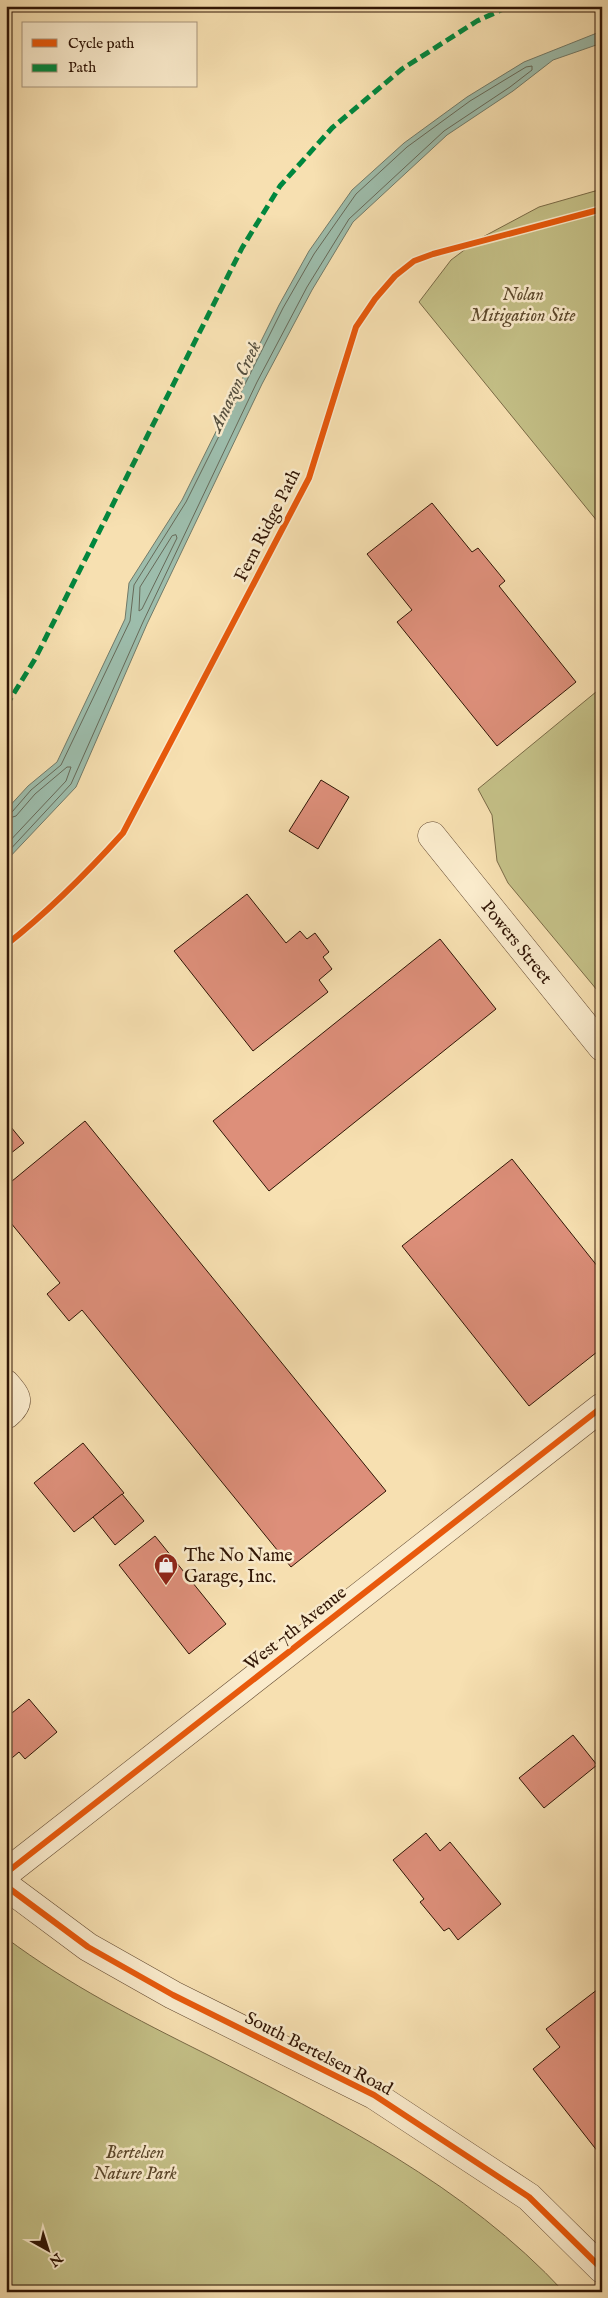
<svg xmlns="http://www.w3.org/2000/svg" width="608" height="2298" viewBox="0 0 608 2298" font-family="'IM FELL English',serif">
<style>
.green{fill:#c4c087;stroke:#7a6a46}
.water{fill:#9dbdac;stroke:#717a69}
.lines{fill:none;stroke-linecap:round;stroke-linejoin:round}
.shore{stroke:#666958;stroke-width:1}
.building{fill:#dd8f7a;stroke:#301505}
.minor-casing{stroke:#624830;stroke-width:29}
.minor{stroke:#faebcc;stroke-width:28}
.quiet{stroke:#00873e;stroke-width:5;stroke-dasharray:10 5;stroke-linecap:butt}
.cycleway-casing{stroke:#faebcc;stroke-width:9}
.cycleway{stroke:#e8590c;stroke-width:6}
.labels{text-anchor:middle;stroke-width:5;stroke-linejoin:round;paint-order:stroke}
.park-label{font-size:18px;font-style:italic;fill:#5c482c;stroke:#faebcc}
.street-label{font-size:18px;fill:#301505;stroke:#faebcc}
.poi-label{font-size:18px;fill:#301505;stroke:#faebcc;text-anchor:start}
.water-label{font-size:19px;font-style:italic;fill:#56503f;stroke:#faebcc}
</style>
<rect width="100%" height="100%" fill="#f7e0b1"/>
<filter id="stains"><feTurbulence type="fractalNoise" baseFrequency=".004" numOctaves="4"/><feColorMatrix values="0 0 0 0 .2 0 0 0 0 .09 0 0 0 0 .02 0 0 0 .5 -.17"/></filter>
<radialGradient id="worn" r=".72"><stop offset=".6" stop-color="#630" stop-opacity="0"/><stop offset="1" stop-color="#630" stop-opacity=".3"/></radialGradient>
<g class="green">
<path d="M602,189V527L419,302L451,260L479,239L539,207Z"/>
<path d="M602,687V996L508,883L497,861L492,815L478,789Z"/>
<path d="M6,1938C69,1985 136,2019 206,2054C333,2119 466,2186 564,2292H6Z"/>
</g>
<path class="water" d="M602,31V43L553,60L513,91L447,135L353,222L312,290L262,384L147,624L76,787L6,861V810L28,786L57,762L125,619L129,583L182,500L279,305L309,251L352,190L404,143L467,97L524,62Z"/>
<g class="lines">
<g class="shore">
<path d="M176,535L177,538L142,609L139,611L140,587L172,536Z"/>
<path d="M6,813L12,812L31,790L61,765L130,621L134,585L186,502L283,308L314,254L356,194L407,147L470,101L526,67L532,66V70L510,87L444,131L349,219L307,287L257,382L143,622L71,784L6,854"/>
<path d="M6,819L16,816L35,794L67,767H71L66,781L6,845"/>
</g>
</g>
<g class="building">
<path d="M432,503L472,552L478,548L505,581L499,586L576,682L497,746L397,622L412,610L367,554Z"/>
<path d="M321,780L349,797L318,849L289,831Z"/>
<path d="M247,894L286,943L300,931L307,939L315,933L329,952L323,957L332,969L319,980L328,992L253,1051L174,951Z"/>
<path d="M440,939L496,1009L269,1191L213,1121Z"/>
<path d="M6,1121L24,1143L6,1157Z"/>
<path d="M85,1121L386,1491L291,1567L82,1310L69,1321L47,1294L60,1283L6,1217V1186Z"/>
<path d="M512,1159L602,1272V1348L529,1406L402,1246Z"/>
<path d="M83,1443L124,1493L74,1532L34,1483Z"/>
<path d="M122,1494L144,1521L115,1545L93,1517Z"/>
<path d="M155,1536L226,1624L189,1654L119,1565Z"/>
<path d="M29,1699L57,1732L25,1759L19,1752L6,1763V1706L12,1713Z"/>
<path d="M573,1735L597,1765L544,1808L519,1778Z"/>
<path d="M426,1833L440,1851L450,1842L501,1904L458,1940L449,1928L444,1931L420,1902L424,1899L393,1860Z"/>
<path d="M602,1986V2157L533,2069L560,2047L546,2029Z"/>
</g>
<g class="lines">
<g class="minor-casing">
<g id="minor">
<path d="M432,836L602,1047"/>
<path d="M6,1384C17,1397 22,1402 6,1415"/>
<path d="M6,1873L602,1407"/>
<path d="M6,1886L88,1947L173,1995L374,2095L529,2197L602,2269"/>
</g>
</g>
<use href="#minor" class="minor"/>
<path class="quiet" d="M6,706L35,659L242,248L280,186L332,128L402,69L477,21L510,6"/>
<g class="cycleway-casing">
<g id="cycleway">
<path d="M6,945C49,911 86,874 123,833L309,478L356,327L375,299L395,276L414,261L433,254L602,209"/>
<path d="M6,1873L602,1407"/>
<path d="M6,1886L88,1947L173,1995L374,2095L529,2197L602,2269"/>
</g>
</g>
<use href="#cycleway" class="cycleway"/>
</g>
<defs>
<g id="shop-pin" transform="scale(1.25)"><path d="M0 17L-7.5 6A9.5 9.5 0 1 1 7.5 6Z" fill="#8f2418" stroke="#faebcc"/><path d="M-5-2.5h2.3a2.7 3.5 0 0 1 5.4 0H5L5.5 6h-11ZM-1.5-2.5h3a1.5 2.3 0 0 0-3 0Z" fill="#fff"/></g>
</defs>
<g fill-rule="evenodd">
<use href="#shop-pin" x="166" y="1565"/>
</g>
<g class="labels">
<g class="park-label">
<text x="523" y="300">Nolan<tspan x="523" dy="21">Mitigation Site</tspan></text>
<text x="135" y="2158">Bertelsen<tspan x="135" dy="21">Nature Park</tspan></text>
</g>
<g class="street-label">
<text transform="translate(267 525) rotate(-63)" y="6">Fern Ridge Path</text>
<text transform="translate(517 942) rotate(51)" y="6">Powers Street</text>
<text transform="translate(295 1628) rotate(-38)" y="6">West 7th Avenue</text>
<text transform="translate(319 2053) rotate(27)" y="6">South Bertelsen Road</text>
</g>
<g class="poi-label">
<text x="184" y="1561">The No Name<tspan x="184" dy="21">Garage, Inc.</tspan></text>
</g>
<g class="water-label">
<text transform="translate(234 386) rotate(-65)" y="7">Amazon Creek</text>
</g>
</g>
<rect width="608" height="2298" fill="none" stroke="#f7e0b1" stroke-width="25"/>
<rect x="8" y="8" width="593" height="2283" fill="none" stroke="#301505" stroke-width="2.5"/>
<rect x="12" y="12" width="583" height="2273" fill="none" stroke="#301505"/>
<rect x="22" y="22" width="175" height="65" fill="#faebcc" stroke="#a9957c"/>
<rect x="32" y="39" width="25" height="8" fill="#e8590c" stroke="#a9957c"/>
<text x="68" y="48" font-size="15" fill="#301505">Cycle path</text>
<rect x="32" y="64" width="25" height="8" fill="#00873e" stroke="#a9957c"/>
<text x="68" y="72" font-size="15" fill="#301505">Path</text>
<g transform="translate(48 2250) rotate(141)" stroke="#faebcc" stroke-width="4" paint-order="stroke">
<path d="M0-4L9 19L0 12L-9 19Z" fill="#301505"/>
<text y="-8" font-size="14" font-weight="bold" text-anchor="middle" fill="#301505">N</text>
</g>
<rect width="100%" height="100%" filter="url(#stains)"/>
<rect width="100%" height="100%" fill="url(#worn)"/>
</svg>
